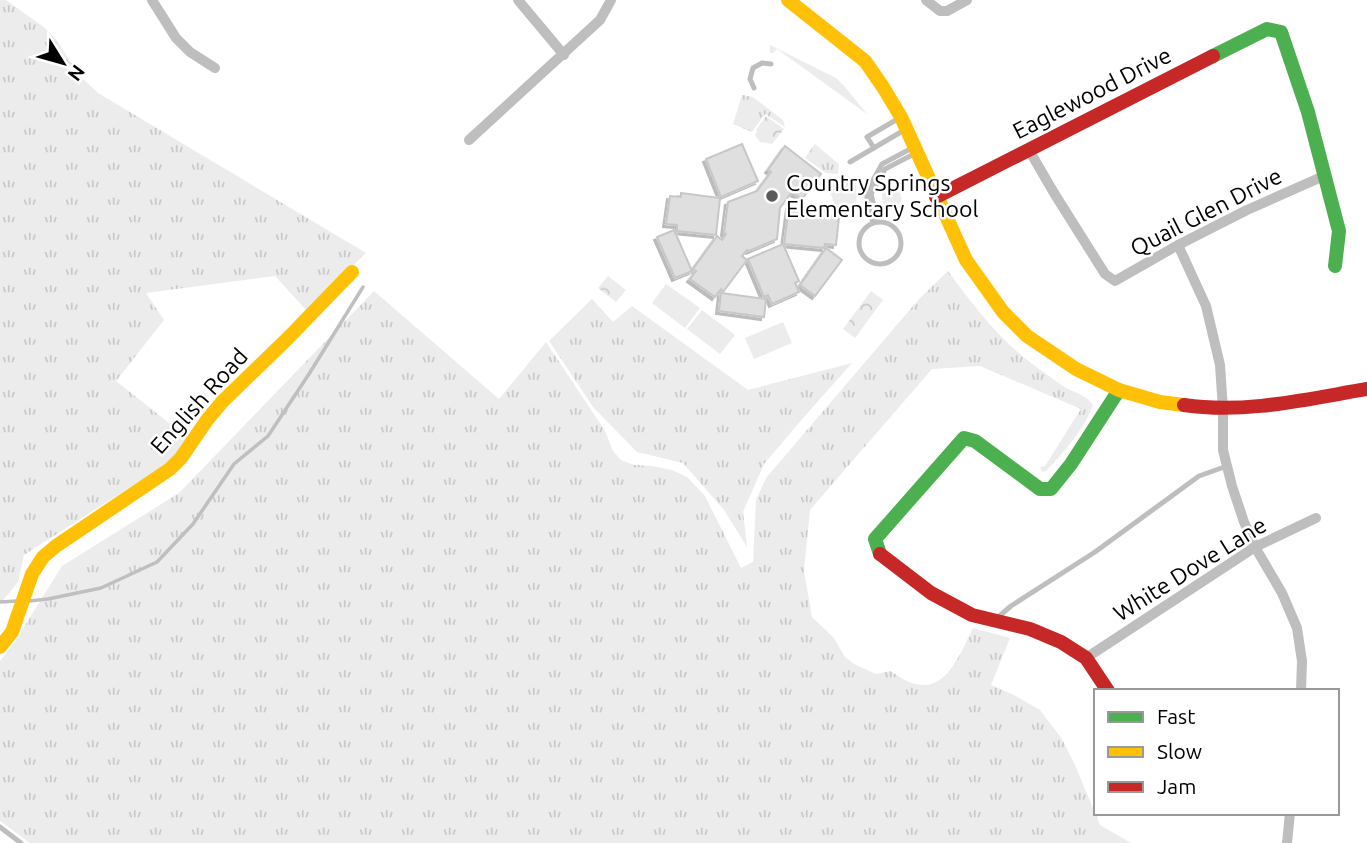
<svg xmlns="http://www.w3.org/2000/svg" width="1367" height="843" viewBox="0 0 1367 843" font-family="Ubuntu,sans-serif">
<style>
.grass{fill:url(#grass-tufts)}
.forest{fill:url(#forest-crowns)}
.pitch{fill:#ececec}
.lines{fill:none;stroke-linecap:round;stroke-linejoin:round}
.stream{stroke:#bfbfbf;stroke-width:3.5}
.building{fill:#dfdfdf;stroke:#c7c7c7;stroke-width:2;filter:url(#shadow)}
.lane{stroke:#bebebe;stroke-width:5}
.street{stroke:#bebebe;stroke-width:10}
.fast{stroke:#4caf50;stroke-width:14}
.slow{stroke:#ffc107;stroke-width:14}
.jam{stroke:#c62828;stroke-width:14}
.poi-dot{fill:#595959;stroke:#fff;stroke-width:2.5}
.labels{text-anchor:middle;stroke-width:5;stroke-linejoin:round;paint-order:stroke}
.street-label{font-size:23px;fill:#000;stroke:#fff}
.poi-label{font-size:23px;fill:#000;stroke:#fff;text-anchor:start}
</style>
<defs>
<pattern id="grass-tufts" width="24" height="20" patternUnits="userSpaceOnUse" patternTransform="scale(1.75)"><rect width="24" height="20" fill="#ececec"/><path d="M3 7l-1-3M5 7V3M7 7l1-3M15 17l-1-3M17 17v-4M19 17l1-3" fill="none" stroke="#c9c9c9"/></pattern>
<pattern id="forest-crowns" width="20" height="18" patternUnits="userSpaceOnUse" patternTransform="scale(1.75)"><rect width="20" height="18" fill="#ececec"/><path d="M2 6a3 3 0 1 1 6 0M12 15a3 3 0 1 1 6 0" fill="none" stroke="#c9c9c9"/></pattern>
<filter id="shadow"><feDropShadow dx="-3" dy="3" stdDeviation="0" flood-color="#0004"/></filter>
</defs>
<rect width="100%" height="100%" fill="#fff"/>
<g class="grass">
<path d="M0,0H6L45,28L56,39L79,75L98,93L366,253L307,311L275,276L146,293L164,320L116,381L188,438L176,455L165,465L24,555L18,582L0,604Z"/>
<path d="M770,45L836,78L845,87L867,114L777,49L773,53H770Z"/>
<path d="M742,95L753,97L783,120L785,127L765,114L752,132L733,124Z"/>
<path d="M815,144L839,164L838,174L826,173L805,158Z"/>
<path d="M891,176L894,178L891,189L900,193L902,200L894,210L883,203C881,191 881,183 891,176Z"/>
<path d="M828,179L856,182C856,190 858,208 855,214L838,212L826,182Z"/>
<path d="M948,271C972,304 998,338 1031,363C1042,371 1054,380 1066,388C1076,393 1086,395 1093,405C1084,430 1064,452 1046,471L1042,472L1040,467L1045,466L1081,409L980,366L932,369L810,510L804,571L812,617L834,638L845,657L854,664L876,674L890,671C896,674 902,679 909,682C946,697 960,653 973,628L1010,638L991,685L1014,695L1040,710L1062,739L1075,765L1100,825L1131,843H30L0,821V661L14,643L62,566L179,493L374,291L499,399L546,342L605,431L613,451L621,460L634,465L652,466L672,470L687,477L705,496L741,568L753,562L756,500L766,478L919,299Z"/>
<path d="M592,299L613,322L632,306L748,390L852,363L804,417L764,464L743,512L747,547L724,510L683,463L637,452L593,407L549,341Z"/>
</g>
<g class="forest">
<path d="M766,116L784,129L772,144L760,142L755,135L757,132L756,130Z"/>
<path d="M608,276L626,290L616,302L598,288Z"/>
<path d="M871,291L883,300L855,338L843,329Z"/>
</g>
<g class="pitch">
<path d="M666,284L700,308L685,328L652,303Z"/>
<path d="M702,310L735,335L720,354L687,329Z"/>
<path d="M783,322L792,343L754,359L745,338Z"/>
</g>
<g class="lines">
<g class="stream">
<path d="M29,601L48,599L101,588L157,562L193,524L234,464L268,436L309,374L363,287"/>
<path d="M0,602L18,601"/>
</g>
</g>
<g class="building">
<path d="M742,144L758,181L721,197L706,159Z"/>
<path d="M785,146L821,174L802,199L792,192L780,208L777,239L749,251L747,250L742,256L747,260L723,292L721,289L715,297L690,279L696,271L693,269L717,236L722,240L726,234L724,233L728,202L757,191L771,172L768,170Z"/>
<path d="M681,193L720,198L716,235L677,231V225L666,224L670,196L681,197Z"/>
<path d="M789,206L828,211V216L839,217L836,245L825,244L824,248L784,244Z"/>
<path d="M674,230L692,271L675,278L657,237Z"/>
<path d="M783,244L799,281L795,283L799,292L772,304L768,295L764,297L748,259Z"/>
<path d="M826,248L842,260L815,296L800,285Z"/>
<path d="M721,293L766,299L764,317L719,311Z"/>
</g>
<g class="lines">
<g class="lane">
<path d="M754,88L750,79L753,68L762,63L771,64"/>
<path d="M874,148L867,137L901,117"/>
<path d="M850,162L906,129"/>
<path d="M878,222L871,194L885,169L914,154"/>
<circle cx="880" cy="243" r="21"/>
<path d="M873,223L866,193L882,164L914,147"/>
<path d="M997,618L1011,606L1095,552L1199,476L1227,466"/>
<path d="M0,827L21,843"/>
</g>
<g class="street">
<path d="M152,0L176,38L190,52L215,68"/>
<path d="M518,0L564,55"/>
<path d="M926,0L940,11H947L967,0"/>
<path d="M469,140L600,20L611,0"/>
<path d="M1029,150L1054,193L1105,274L1115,281L1178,245L1247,210L1326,175"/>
<path d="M1178,245L1206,306L1220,365L1223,409V450L1232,486L1244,522L1255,547L1282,593L1297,628L1302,661L1301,691"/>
<path d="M1086,658L1255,547L1316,518"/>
<path d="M1287,843L1290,813"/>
</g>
<g class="fast">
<path d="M1213,56L1267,29L1281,32L1308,112L1339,231L1335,266"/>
<path d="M880,554L875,539L964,438L975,441L1040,489H1051L1071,464L1119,390"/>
</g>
<g class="slow">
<path d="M788,0L865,61L883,87L901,117L966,260L1003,312L1027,336L1076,369L1119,390L1160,402L1184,405"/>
<path d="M0,647L12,632L32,574L43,557L56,546L170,469L181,458L207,420L222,402L288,338L352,272"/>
</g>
<g class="jam">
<path d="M936,197L1213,56"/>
<path d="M1184,405C1246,414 1307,399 1367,389"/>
<path d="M880,554L931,593L972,615L1030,629L1061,642L1086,658L1108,691"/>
</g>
</g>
<circle class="poi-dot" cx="772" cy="196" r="7"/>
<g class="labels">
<g class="street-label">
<text transform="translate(1092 93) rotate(-27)" y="8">Eaglewood Drive</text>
<text transform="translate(1206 212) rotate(-27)" y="8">Quail Glen Drive</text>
<text transform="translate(199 401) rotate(-48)" y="8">English Road</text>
<text transform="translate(1190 569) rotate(-32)" y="8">White Dove Lane</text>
</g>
<g class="poi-label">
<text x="786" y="191">Country Springs<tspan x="786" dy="26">Elementary School</tspan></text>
</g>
</g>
<rect x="1094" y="689" width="245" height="126" fill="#ffffff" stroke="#999999" stroke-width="2"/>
<rect x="1108" y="712" width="35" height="10" fill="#4caf50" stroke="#999999" stroke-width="2"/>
<text x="1157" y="724" font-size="21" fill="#000000">Fast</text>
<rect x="1108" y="747" width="35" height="10" fill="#ffc107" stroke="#999999" stroke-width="2"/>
<text x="1157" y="759" font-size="21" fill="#000000">Slow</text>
<rect x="1108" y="782" width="35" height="10" fill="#c62828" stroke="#999999" stroke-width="2"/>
<text x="1157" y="794" font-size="21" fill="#000000">Jam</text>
<g transform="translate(63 63) rotate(127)" stroke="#ffffff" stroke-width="5" paint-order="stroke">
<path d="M0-5L12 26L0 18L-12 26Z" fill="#000000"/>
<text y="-10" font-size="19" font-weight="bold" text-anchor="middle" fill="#000000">N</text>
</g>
</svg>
